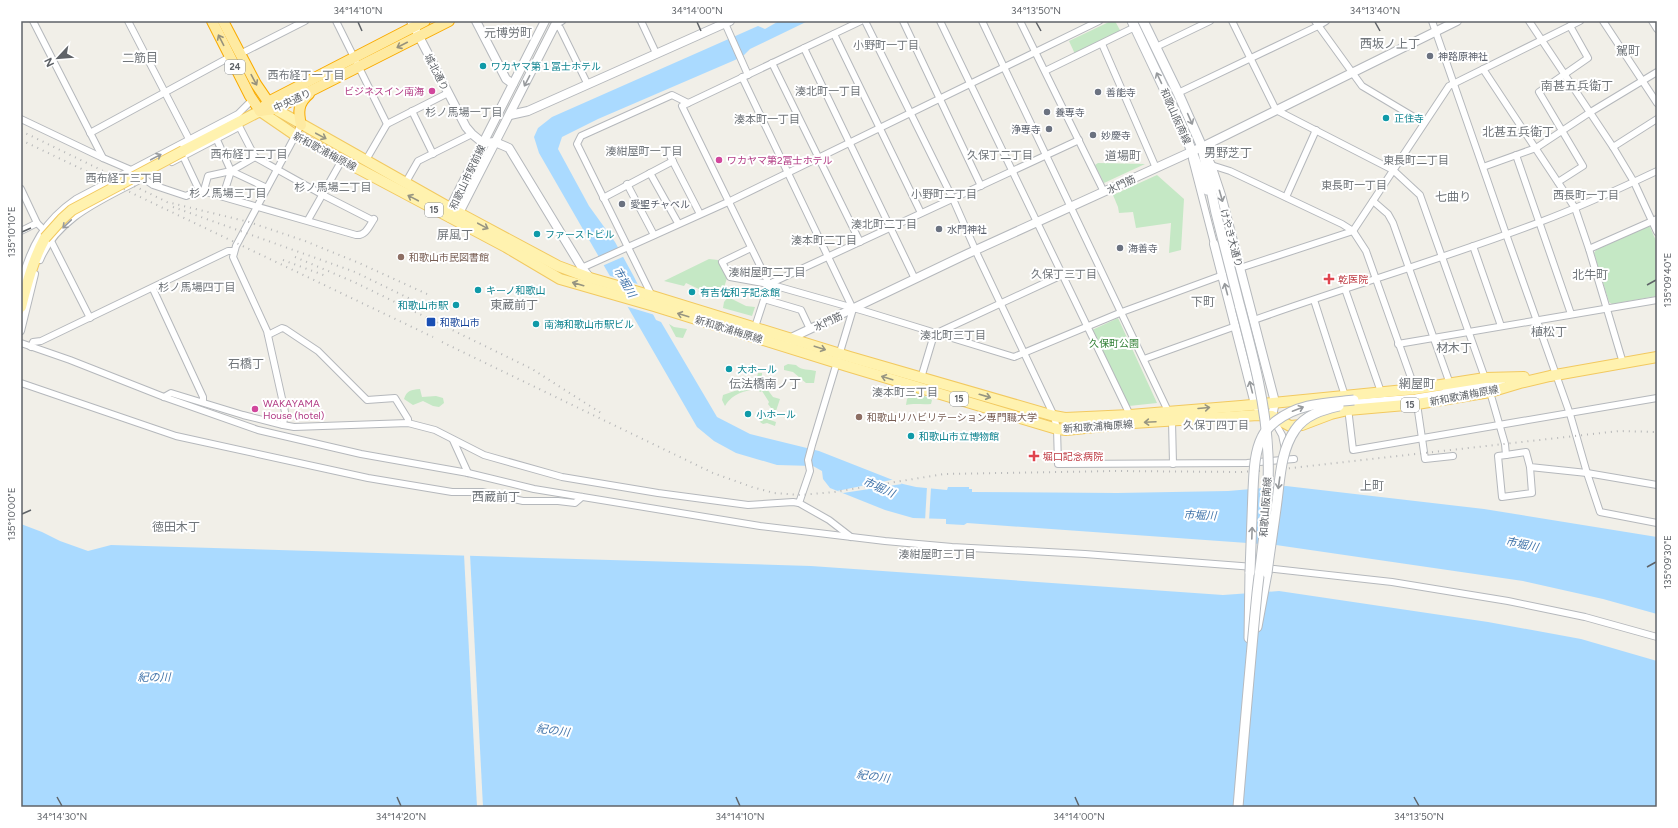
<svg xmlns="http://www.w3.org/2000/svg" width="1678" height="828" viewBox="0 0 1678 828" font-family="Figtree,'Noto Sans JP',sans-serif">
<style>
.green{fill:#c5e8c5}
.water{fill:#aadaff}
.pier{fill:#f1efe8}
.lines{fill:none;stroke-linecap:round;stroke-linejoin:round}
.minor-casing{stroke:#b5b8bc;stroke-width:8}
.tertiary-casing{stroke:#b5b8bc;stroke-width:10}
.secondary-casing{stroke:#b6babf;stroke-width:11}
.primary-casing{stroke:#f2c960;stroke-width:12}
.trunk-casing{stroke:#f9ab00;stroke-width:12}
.minor{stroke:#fff;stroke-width:6}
.tertiary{stroke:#fff;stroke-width:8}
.secondary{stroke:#fff;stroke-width:9}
.primary{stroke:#fff2af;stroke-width:10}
.trunk{stroke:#feeaa1;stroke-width:10}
.rail{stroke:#b6b7b8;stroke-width:2;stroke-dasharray:1 5;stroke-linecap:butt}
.secondary-bridge-casing{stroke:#b6babf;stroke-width:11;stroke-linecap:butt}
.primary-bridge-casing{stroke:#f2c960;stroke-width:12;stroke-linecap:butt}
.secondary-bridge{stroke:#fff;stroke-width:9}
.primary-bridge{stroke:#fff2af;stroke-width:10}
.oneway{stroke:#97927c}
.oneway2{stroke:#979a9d}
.oneway3{stroke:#979581}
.ticks{fill:none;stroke:#5f6368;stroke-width:1.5}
.worship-dot{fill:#6b7280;stroke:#fff;stroke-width:1.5}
.culture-dot{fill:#0f9aa8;stroke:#fff;stroke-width:1.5}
.hotel-dot{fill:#d1479c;stroke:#fff;stroke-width:1.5}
.education-dot{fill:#8d6e63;stroke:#fff;stroke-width:1.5}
.health-dot{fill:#e0444e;stroke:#fff;stroke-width:1.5}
.transit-dot{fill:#1a4fb4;stroke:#fff;stroke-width:1.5}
.labels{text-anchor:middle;stroke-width:4;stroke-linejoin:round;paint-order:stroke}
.shield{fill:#fff;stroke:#8f9295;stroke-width:1}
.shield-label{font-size:9px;font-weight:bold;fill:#5f6368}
.worship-label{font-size:10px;fill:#5b616d;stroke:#fff;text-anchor:start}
.culture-label{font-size:10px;fill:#0d838f;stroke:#fff;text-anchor:start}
.street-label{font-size:10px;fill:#5f6368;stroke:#fff}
.hotel-label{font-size:10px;fill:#b23c85;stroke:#fff;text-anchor:start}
.education-label{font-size:10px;fill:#785e54;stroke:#fff;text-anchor:start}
.health-label{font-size:10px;fill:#be3a42;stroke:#fff;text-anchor:start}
.transit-label{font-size:10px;fill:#164399;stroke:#fff;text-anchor:start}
.park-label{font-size:10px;fill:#348238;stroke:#fff}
.neighbourhood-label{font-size:11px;fill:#70757a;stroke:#fff}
.water-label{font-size:11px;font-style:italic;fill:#4174aa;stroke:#fff}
.quarter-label{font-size:12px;fill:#70757a;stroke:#fff}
.neatline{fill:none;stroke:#5f6368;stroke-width:1.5}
.ticks-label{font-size:10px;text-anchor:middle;fill:#5f6368}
</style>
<rect width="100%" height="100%" fill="#f1efe8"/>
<g class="green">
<path d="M1111,21H1115L1121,32L1075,54L1069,41Z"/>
<path d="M1098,163L1145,164L1104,183L1095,165Z"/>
<path d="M1157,175L1184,199L1181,250L1169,253L1171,223L1136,228L1133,212L1119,213L1118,207L1113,195Z"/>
<path d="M1647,226L1650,227L1657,243V296L1612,304L1609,302L1594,253L1596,250Z"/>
<path d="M709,259L718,260L727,278L721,297L702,293L701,290L686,283L684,286L664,281Z"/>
<path d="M728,297L746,306L755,307L752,316L723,308L724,302Z"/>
<path d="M1118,318L1157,403L1129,406L1092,330Z"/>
<path d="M669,324L674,327L687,329L683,338L676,337Z"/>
<path d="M788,364L796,365C802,371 809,369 816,371L814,383H806L793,372L784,370V366Z"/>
<path d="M758,373H762V379H760L761,385L765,390L767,389L773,397L780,399L776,411L773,410L770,420L776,422L775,426L767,423L763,424L760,422L771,408L768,404L769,402L762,391L760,392L757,388C744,392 734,392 725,406L722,400L723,395L755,384Z"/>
<path d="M420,389L422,397L436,396L443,398L444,403L439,407L433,406L423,401L413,405L404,399C407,390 411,390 420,389Z"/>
<path d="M916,391L932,400L931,404C922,405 915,403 906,405L907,399Z"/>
</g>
<g class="water">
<path d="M779,21H808L750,49L743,56L735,60L598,119L562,137L558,149L589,206L615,242L633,275L656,320L661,322L717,417L750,434L819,451L903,484L916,487L947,490L948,487H969V489H972V492L1117,493L1228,491L1286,486L1484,509L1657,537V614L1603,599L1523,581L1276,545L967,523L964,525L946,524V519L913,518L885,510L830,488L823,479L822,471L813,466L777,465L736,453L714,441L697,427L539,153L534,137L538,128L552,117L758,26L765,29Z"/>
<path d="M21,524L42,532L60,541L88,551L111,545L811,566L1223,595L1279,591L1488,622L1581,639L1657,661V807H21Z"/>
</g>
<g class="pier">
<path d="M620,248L625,256L602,266L597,258Z"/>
<path d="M607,275L641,285L655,315L625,306Z"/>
<path d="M896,479L902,484L843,493L837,491Z"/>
<path d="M927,487L931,488L929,521H925Z"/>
<path d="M464,554H470L483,807H477Z"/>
</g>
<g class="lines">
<g class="minor-casing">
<g id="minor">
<path d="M33,21L103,158"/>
<path d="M128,21L189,139"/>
<path d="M336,21L387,124"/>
<path d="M562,21L555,25L560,28L587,83"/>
<path d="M641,21L656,53"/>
<path d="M724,21L748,75"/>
<path d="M865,21L953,199L978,256L1054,416L1057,429L1058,464L1247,463L1294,459"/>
<path d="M903,21L981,186"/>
<path d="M940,21L1130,415"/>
<path d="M982,21L1168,411L1172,421L1173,464"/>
<path d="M1020,21L1104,192"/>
<path d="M1232,21L1276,110L1393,170L1420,195L1485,378"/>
<path d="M1315,21L1362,86L1424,123"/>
<path d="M1432,21L1506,234L1570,414L1587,473L1600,512L1657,523"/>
<path d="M1529,21L1613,147L1634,182L1657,232"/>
<path d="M1603,21L1657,103"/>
<path d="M1652,21L1657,29"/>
<path d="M834,34L921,213"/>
<path d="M1102,44L1156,168"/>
<path d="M1156,47L1210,21"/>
<path d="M804,48L915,279"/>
<path d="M240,54L305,21"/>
<path d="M772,63L860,242"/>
<path d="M1483,69L1575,208L1589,249L1623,363"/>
<path d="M1045,71L1135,27"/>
<path d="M742,77L853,309L812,445L808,460L810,471L799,503L829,520L851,537"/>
<path d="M1178,93L1318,26L1326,21"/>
<path d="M412,111L433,154"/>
<path d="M21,119L103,158L131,170L153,185L186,196L199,190"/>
<path d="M239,126L255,157L323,195L372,220"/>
<path d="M90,133L230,57"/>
<path d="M217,140L231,171"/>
<path d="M1613,147L1657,119"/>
<path d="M668,152L700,214"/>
<path d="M182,154L199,190L356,235C366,236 369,226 374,219"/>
<path d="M1516,155L1571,314"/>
<path d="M1192,159L1214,244"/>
<path d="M366,160L387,124L448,93"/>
<path d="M172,162L237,128"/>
<path d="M1211,165L1230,171L1342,224L1353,231L1366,251L1415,389"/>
<path d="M1483,167L1536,148L1589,113L1657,72"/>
<path d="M650,173L678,223"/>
<path d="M406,182L418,161L472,134"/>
<path d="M1558,182L1583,166L1539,92L1588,58L1570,26"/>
<path d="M627,184L654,235"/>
<path d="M21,189L37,223L45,231"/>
<path d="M204,190L208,176L231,171L255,157"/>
<path d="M223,196L231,171L267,188"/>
<path d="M1286,197L1316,130"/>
<path d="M603,198L673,161"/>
<path d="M1373,201L1388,214L1393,223L1450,384"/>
<path d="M308,220L342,160"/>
<path d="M21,231L37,223"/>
<path d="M50,239L90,318"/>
<path d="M1473,246L1501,326"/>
<path d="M751,248L722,262L730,277L769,284L864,311L1014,357L1122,312L1223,275"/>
<path d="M1589,249L1657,219"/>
<path d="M40,260C58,216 105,199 143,178"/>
<path d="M1240,268L1353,231L1449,86L1580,21"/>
<path d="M581,271L582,268L586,266L728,202L1099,21"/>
<path d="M21,282C31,246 44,221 76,199L238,114L252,100"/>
<path d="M769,284L1079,140"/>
<path d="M153,289L203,397V402"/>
<path d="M1345,289L1381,392"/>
<path d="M652,296L577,144L581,136L672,95L688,103"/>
<path d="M764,299L801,310L810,329"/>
<path d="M1314,300L1346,399"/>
<path d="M1254,320C1349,286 1446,258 1540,222C1580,207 1619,189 1657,171"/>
<path d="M755,327L769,284L682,106L861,21"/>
<path d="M21,331L35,274"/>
<path d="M268,335L282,328L285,329L318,351L367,400L395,398L408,419V423"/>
<path d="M21,343L70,360L164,397L258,430L361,454L468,473L534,489L760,526L885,541L952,547L1085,554L1254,567"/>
<path d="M1398,344L1657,300"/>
<path d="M31,347L33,342L41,341L228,251H234"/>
<path d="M1144,359L1236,326"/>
<path d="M921,378L933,338L937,333L1062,275"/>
<path d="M21,383L176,436L368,478L452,492H482L523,501H558L575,503L582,497"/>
<path d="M1490,392L1505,444L1506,455L1498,456L1502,497L1532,493L1530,467"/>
<path d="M164,397L171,393L243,415L283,425L285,412L267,331L233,257L236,246L301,125"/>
<path d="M1417,404L1425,459L1453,456"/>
<path d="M1348,408L1353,450L1657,398"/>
<path d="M1273,419L1282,435L1285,449"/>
<path d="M283,425L294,427L408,423L435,430L484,455L562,477L658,493L748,505L793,502L799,503"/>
<path d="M453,440L468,473"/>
<path d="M1506,455L1526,452L1530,467L1587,473L1657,485"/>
<path d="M1265,568L1392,582L1508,601L1585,617L1657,637"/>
</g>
</g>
<g class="tertiary-casing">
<g id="tertiary">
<path d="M411,21L466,127L472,134L483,143L495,142L509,148L582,268L590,278"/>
<path d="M476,21L506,79L513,84"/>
<path d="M545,21L450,208V218L459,213L557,21"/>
<path d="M510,115L528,111L730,21"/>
<path d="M1205,153L1211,165L1221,195L1275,402L1272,416L1268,414"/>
<path d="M1214,244L1255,404L1258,408"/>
<path d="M790,343L791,338L810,329L967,254L1202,147L1457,21"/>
</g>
</g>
<g class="secondary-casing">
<g id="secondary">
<path d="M1132,21L1181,124L1207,190"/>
<path d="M1143,21L1178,93L1202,147L1216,213L1240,307"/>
<path d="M1447,390L1501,381"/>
<path d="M1354,404L1416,399L1453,393"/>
<path d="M1257,627L1267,573"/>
<path d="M1249,638L1250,572"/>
</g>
</g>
<g class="primary-casing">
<g id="primary">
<path d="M275,109L459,213L558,266L590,278L649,295L850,357L1054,416L1065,418L1130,415L1241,406L1415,389L1485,378L1524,377"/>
<path d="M183,151L260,111L295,135L506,247L560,279L654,306L847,366L1057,429L1066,430L1133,423L1258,415L1272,416L1290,426L1302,425L1331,414L1348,410L1417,404L1490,392L1520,383L1550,376L1657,357"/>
<path d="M21,307C27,283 33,260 45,238"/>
</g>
</g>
<g class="trunk-casing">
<g id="trunk">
<path d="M212,21L250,96L260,111"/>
<path d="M223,21L256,84L271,106"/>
<path d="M260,111L275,109L449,21"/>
<path d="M260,111L268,102L425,21"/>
<path d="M301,125C298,112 298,103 309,94"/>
</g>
</g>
<use href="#minor" class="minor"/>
<use href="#tertiary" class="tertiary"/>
<use href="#secondary" class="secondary"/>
<use href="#primary" class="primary"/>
<use href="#trunk" class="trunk"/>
<g class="rail">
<path d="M21,131L167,202L249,222L305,241L359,263L427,294"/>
<path d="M21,140L433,337"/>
<path d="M173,207L355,272L435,311"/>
<path d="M295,257L354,282L532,369L601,413"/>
<path d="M283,260L326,276"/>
<path d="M442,342L713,473L752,487L774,493L801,495L834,492L944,474L1116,471L1240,472L1274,470L1619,431L1657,432"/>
</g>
<g class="secondary-bridge-casing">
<g id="secondary-bridge">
<path d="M1250,572C1251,545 1252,518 1253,490C1254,473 1254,453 1262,437C1265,430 1271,425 1276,421C1299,403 1326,403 1354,400"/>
<path d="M1267,573C1270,549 1274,525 1277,501C1280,478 1281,450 1295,430C1305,415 1322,410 1339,406"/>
<path d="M1238,807C1244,736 1250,664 1257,593C1262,549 1270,499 1268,455C1266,404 1253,356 1240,307"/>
</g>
</g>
<g class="primary-bridge-casing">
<path id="primary-bridge" d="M45,238L62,219L72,210L183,151"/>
</g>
<use href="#secondary-bridge" class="secondary-bridge"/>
<use href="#primary-bridge" class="primary-bridge"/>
</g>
<defs><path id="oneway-shaft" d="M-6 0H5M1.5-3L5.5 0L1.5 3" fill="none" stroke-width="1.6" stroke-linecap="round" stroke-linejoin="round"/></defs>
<g class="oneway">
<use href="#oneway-shaft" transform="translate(221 40) rotate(-117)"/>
<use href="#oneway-shaft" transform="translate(402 45) rotate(153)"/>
<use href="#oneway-shaft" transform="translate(254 80) rotate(62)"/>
</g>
<g class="oneway2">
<use href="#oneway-shaft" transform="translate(1159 78) rotate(-115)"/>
<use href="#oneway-shaft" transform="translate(527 81) rotate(117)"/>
<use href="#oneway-shaft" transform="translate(1190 119) rotate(66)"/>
<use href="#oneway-shaft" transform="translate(156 157) rotate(-28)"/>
<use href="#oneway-shaft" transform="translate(1221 196) rotate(74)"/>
<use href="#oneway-shaft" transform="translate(67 224) rotate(136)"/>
<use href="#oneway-shaft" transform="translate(1226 289) rotate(-105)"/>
<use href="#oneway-shaft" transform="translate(1251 387) rotate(-104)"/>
<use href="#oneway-shaft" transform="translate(1298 409) rotate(-21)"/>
<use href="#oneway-shaft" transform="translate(1279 483) rotate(98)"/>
<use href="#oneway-shaft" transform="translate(1252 533) rotate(-88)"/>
</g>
<g class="oneway3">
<use href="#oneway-shaft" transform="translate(321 136) rotate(28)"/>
<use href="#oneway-shaft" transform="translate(413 198) rotate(-152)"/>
<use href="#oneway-shaft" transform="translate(483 226) rotate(28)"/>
<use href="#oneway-shaft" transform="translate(578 284) rotate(-164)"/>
<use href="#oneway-shaft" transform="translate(683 315) rotate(-163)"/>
<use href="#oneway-shaft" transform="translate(820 348) rotate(18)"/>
<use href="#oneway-shaft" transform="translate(887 378) rotate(-163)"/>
<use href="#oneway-shaft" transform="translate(985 396) rotate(16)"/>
<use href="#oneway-shaft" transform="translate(1204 408) rotate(-5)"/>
<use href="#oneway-shaft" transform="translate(1150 422) rotate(177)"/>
</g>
<path class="ticks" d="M358,22L362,31M697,22L701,31M1036,22L1041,31M1375,22L1380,31M22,232L31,228M1647,285L1656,280M22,514L31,510M1647,567L1656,562M57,797L62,806M397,797L401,806M736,797L740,806M1075,797L1079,806M1414,797L1419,806"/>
<g class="worship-dot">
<circle cx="1430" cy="56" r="4"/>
<circle cx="1098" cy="92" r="4"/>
<circle cx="1047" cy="112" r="4"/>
<circle cx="1049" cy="129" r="4"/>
<circle cx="1093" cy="135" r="4"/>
<circle cx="622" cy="204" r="4"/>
<circle cx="939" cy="229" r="4"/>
<circle cx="1120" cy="248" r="4"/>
</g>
<g class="culture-dot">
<circle cx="483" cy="66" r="4"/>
<circle cx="1386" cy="118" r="4"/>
<circle cx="537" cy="234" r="4"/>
<circle cx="478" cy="290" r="4"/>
<circle cx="692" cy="292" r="4"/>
<circle cx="456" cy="305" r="4"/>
<circle cx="536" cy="324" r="4"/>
<circle cx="729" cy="369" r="4"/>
<circle cx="748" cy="414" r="4"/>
<circle cx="911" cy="436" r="4"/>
</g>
<g class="hotel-dot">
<circle cx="432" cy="91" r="4"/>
<circle cx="719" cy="160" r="4"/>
<circle cx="255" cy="409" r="4"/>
</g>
<g class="education-dot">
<circle cx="401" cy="257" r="4"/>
<circle cx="859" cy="417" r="4"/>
</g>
<g class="health-dot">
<path d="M1327 273h4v4h4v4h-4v4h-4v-4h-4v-4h4z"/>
<path d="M1032 450h4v4h4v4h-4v4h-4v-4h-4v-4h4z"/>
</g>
<rect class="transit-dot" x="426" y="317" width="10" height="10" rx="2"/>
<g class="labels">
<g class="shield">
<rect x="225" y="60" width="20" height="14" rx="3"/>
<rect x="425" y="203" width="18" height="14" rx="3"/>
<rect x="950" y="392" width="18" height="14" rx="3"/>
<rect x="1401" y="398" width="18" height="14" rx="3"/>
</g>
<g class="shield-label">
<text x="235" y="70">24</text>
<text x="434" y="213">15</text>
<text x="959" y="402">15</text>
<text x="1410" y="408">15</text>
</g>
<g class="worship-label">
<text x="1438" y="60">神路原神社</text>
<text x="1106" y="96">善能寺</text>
<text x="1055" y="116">養専寺</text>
<text x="1041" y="133" text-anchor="end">浄専寺</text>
<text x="1101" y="139">妙慶寺</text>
<text x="630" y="208">愛聖チャペル</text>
<text x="947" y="233">水門神社</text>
<text x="1128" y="252">海善寺</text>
</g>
<g class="culture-label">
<text x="491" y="70">ワカヤマ第１冨士ホテル</text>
<text x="1394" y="122">正住寺</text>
<text x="545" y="238">ファーストビル</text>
<text x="486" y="294">キーノ和歌山</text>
<text x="700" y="296">有吉佐和子記念館</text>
<text x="448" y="309" text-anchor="end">和歌山市駅</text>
<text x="544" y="328">南海和歌山市駅ビル</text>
<text x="737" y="373">大ホール</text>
<text x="756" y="418">小ホール</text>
<text x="919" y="440">和歌山市立博物館</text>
</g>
<g class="street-label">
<text transform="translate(437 72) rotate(63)" y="4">城北通り</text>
<text transform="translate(292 100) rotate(-25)" y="4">中央通り</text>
<text transform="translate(1176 116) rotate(66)" y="4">和歌山阪南線</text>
<text transform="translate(325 151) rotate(28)" y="4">新和歌浦梅原線</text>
<text transform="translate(467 177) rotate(-65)" y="4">和歌山市駅前線</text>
<text transform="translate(1121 184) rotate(-25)" y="4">水門筋</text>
<text transform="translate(1232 238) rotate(75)" y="4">けやき大通り</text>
<text transform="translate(828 321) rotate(-25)" y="4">水門筋</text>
<text transform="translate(729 329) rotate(17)" y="4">新和歌浦梅原線</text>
<text transform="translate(1464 395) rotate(-11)" y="4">新和歌浦梅原線</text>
<text transform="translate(1098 426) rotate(-4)" y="4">新和歌浦梅原線</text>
<text transform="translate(1265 507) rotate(-86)" y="4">和歌山阪南線</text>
</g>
<g class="hotel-label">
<text x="424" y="95" text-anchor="end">ビジネスイン南海</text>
<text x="727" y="164">ワカヤマ第2冨士ホテル</text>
<text x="263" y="407">WAKAYAMA<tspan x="263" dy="12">House (hotel)</tspan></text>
</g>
<g class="education-label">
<text x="409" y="261">和歌山市民図書館</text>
<text x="867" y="421">和歌山リハビリテーション専門職大学</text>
</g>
<g class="health-label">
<text x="1338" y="283">乾医院</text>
<text x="1043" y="460">堀口記念病院</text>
</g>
<g class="transit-label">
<text x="440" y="326">和歌山市</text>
</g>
<g class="park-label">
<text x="1114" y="347">久保町公園</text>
</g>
<g class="neighbourhood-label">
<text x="886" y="49">小野町一丁目</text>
<text x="306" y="79">西布経丁一丁目</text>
<text x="828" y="95">湊北町一丁目</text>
<text x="464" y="116">杉ノ馬場一丁目</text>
<text x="767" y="123">湊本町一丁目</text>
<text x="644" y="155">湊紺屋町一丁目</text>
<text x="249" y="158">西布経丁二丁目</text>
<text x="1000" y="159">久保丁二丁目</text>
<text x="1416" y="164">東長町二丁目</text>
<text x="124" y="182">西布経丁三丁目</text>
<text x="1354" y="189">東長町一丁目</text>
<text x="333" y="191">杉ノ馬場二丁目</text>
<text x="228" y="197">杉ノ馬場三丁目</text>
<text x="944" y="198">小野町二丁目</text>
<text x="1586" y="199">西長町一丁目</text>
<text x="884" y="228">湊北町二丁目</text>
<text x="824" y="244">湊本町二丁目</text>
<text x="767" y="276">湊紺屋町二丁目</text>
<text x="1064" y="278">久保丁三丁目</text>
<text x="197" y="291">杉ノ馬場四丁目</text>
<text x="953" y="339">湊北町三丁目</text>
<text x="905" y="396">湊本町三丁目</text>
<text x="1216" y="429">久保丁四丁目</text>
<text x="937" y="558">湊紺屋町三丁目</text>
</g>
<g class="water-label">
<text transform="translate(625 282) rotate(60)" y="4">市堀川</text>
<text transform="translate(879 487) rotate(24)" y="4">市堀川</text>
<text transform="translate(1200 515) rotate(2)" y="4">市堀川</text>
<text transform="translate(1522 544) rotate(12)" y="4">市堀川</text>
<text x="154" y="681">紀の川</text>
<text transform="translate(553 730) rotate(8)" y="4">紀の川</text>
<text transform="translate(873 776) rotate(8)" y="4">紀の川</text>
</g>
<g class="quarter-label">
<text x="508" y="37">元博労町</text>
<text x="1390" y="48">西坂ノ上丁</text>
<text x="1628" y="55">駕町</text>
<text x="140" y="62">二筋目</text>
<text x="1577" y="90">南甚五兵衛丁</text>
<text x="1518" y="136">北甚五兵衛丁</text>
<text x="1228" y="157">男野芝丁</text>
<text x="1123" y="160">道場町</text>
<text x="1453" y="201">七曲り</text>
<text x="455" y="239">屏風丁</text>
<text x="1590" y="279">北牛町</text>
<text x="1203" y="306">下町</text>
<text x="514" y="309">東蔵前丁</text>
<text x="1549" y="336">植松丁</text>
<text x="1454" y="352">材木丁</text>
<text x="246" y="368">石橋丁</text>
<text x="765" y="388">伝法橋南ノ丁</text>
<text x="1417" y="388">網屋町</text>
<text x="1372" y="490">上町</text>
<text x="496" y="501">西蔵前丁</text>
<text x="176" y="531">徳田木丁</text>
</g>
</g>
<rect width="1678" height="828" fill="none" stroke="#ffffff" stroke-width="44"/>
<g transform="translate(58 58) rotate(244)" stroke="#ffffff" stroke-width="3" paint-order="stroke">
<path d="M0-3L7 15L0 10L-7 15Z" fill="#5f6368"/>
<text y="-6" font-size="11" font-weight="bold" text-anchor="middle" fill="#5f6368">N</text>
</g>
<rect x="22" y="22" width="1634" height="784" class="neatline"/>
<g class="ticks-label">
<text x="358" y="14">34°14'10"N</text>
<text x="697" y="14">34°14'00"N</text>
<text x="1036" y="14">34°13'50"N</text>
<text x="1375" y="14">34°13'40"N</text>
<text transform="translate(11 232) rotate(-90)" y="4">135°10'10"E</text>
<text transform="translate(1667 280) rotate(-90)" y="4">135°09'40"E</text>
<text transform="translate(11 514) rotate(-90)" y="4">135°10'00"E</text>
<text transform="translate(1667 562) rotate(-90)" y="4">135°09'30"E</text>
<text x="62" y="820">34°14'30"N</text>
<text x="401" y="820">34°14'20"N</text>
<text x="740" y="820">34°14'10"N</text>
<text x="1079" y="820">34°14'00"N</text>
<text x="1419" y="820">34°13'50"N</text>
</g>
</svg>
